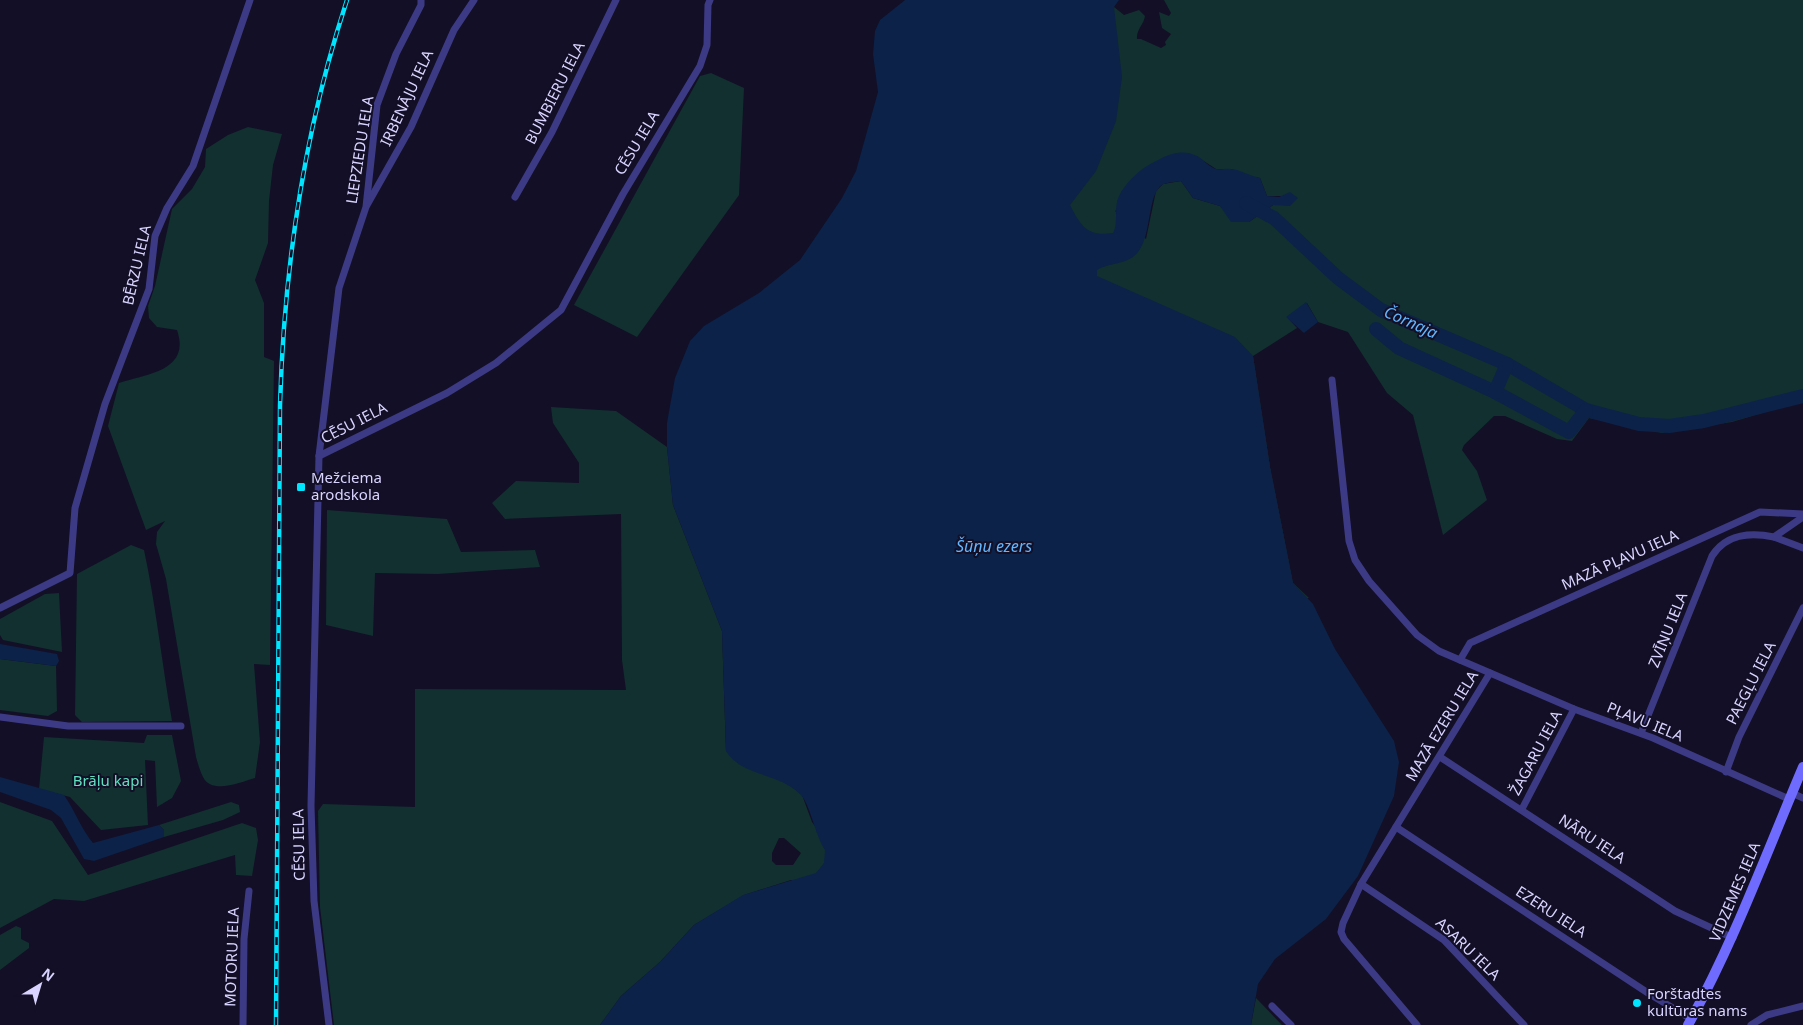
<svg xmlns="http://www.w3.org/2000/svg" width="1803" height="1025" viewBox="0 0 1803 1025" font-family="'Noto Sans',sans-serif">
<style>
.green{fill:#12302f;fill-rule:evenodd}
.water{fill:#0c2248}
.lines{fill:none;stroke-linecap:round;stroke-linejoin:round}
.river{stroke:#0c2248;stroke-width:14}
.street{stroke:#3d3a85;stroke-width:7}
.secondary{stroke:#6f6bff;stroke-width:10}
.rail-casing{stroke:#00e5ff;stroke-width:4.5}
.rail{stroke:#130f26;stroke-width:2.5;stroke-dasharray:8;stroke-linecap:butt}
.poi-dot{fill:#00e5ff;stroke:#130f26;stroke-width:2}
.labels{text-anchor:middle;stroke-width:4;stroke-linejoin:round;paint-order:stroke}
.street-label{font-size:15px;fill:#d9d4ff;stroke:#130f26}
.poi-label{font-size:15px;fill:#d9d4ff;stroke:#130f26;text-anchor:start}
.park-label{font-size:15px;fill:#5fe0c0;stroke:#130f26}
.water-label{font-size:16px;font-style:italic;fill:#62b6ff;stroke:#130f26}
</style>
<rect width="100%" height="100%" fill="#130f26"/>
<g class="green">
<path d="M1164,0H1803V401L1732,422L1662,433L1589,418L1572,441L1557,439L1505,416H1494L1464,445L1462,450L1477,471L1487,500L1443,535L1413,415L1387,393L1348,332L1318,322L1307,303L1287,317L1297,328L1253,356L1270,467L1293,583L1309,598L1283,602L1098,306L1060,208L1114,22V7L1124,15L1139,10L1145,16C1144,24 1136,30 1137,39H1141L1161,48L1166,45L1165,42L1171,34L1162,28L1159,12L1169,16L1171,13ZM1196,156L1216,169H1232L1249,176L1260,178L1267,196H1283L1287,205H1273L1249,222L1220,206L1193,198L1181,181L1163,184L1156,191L1146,239L1115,211Z"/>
<path d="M711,73L744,88L739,195L637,337L574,305L700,76Z"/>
<path d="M248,127L282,134L273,165L269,201L268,243L255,280L264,303V357L274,361L270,665L254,664L260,742L255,778C241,782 212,795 203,777C200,771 198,764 196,757L166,579L156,544L157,532L165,521L146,530L108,426L119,383C147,374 191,371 177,330L157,327L149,318L148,306L155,286L172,209L192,189L205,167L206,149L228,135Z"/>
<path d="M551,407L616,411L667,447L673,505L722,631L726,751L761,761L802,795L812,822L833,851L810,883L791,880L744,895L694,925L660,962L621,996L600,1025H334L320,907L318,811L323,804L415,807V689L626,690L622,660L621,514L505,519L492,503L516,481L579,483V463L553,423ZM779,838H784L801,853L793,865H776L772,861V853Z"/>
<path d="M327,510L447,519L461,552L535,550L540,567L438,574L375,573L373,636L326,625Z"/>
<path d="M131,545L144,550C156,606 162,664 172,721L82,722L75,715L77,574Z"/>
<path d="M59,593L62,652L3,640L0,635V619L45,594Z"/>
<path d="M0,659L56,666L57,711L48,716L0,710Z"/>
<path d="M147,735H172L181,781L172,798L157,807L155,761L145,760L148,825L101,830L70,797L39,789L44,737L144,743Z"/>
<path d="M0,802L52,821L88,875L242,823L256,828L258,840L252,876L236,875L235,855L84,901L54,899L0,928Z"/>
<path d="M231,802L239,805L240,812L223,820L164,837V830L159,825Z"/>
<path d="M16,926L21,928V939L29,943V948L0,970V935Z"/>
<path d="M1256,998L1282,1025H1251Z"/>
</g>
<g class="water">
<path d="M905,0H1119L1114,7L1122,77L1116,121L1096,171L1070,205C1081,226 1087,237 1113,233C1119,222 1113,209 1119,196C1124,185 1136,173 1147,166C1163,157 1179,147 1197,156C1203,159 1209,167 1216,169C1221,170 1227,168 1231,169C1241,170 1250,176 1260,178L1267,196L1279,197L1290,192L1298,198L1290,206L1273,205L1249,222H1231L1220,206L1193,198L1181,181C1175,182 1167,182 1162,185C1147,195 1152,235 1138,252C1128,265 1110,262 1097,270V276L1235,337L1253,356L1270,467L1293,583L1313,604L1335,649L1394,741L1399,762L1394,796L1358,876L1326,919L1275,959L1258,984L1251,1025H600L621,996L660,962L694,925L743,895L816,873L824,863L825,850C815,835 810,803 800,794C778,772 742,777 726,751L722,631L673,505L667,447V423L675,378L690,341L704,326L759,293L800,260L842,198L856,171L878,92L873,54L875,31L880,20Z"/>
<path d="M1306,302L1318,322L1304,333L1286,317Z"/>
<path d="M0,644L57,654L59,661L56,666L0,659Z"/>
<path d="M0,777L64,795C74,809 83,832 93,843L159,825L164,830V837L94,861L84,859L61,818L51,810L0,792Z"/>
</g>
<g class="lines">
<g class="river">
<path d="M1246,203L1274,218L1338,278L1381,310L1507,364L1586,410L1639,424L1669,426L1704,421L1803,396"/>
<path d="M1376,329L1399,348L1495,392L1569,432L1586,410"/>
<path d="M1495,392L1507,364"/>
</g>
<g class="street">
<path d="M515,197L552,132L616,0"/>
<path d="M367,205L411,127L454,30L474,0"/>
<path d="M1332,380L1349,541L1355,560L1369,581L1417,635L1439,651L1574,709L1653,738L1789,799"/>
<path d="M319,456L447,393L496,363L561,310L623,194L700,66L707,45L708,5L710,0"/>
<path d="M1774,537L1803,548"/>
<path d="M0,608L70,573L75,508L105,404L149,289L155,236L167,208L193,166L250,0"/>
<path d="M1460,660L1470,643L1760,512L1803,514"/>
<path d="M0,717L68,726H181"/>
<path d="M1641,733L1712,556C1726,534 1749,532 1774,537L1803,517"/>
<path d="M1440,757L1675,911L1733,938"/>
<path d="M1726,772L1739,737L1803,608"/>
<path d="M1792,793L1803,798"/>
<path d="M1522,809L1574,709"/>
<path d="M1396,827L1648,993L1691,1019"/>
<path d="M1361,884L1444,940L1524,1025"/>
<path d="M1272,1006L1291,1025"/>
<path d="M243,1025L244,939L249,891"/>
<path d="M329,1025L314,901L311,806L319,456L339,288L366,207L377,105L396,54L421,5V0"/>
<path d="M1417,1025L1344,939L1341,932L1343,923L1361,884L1490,673"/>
<path d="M1751,1025L1767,1015L1803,1006"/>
</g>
<path class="secondary" d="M1688,1025C1734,942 1766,854 1803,767"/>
<g class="rail-casing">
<path id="rail" d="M276,1025L280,405C284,267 304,131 347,0"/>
</g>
<use href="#rail" class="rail"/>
</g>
<g class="poi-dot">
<rect x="296" y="482" width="10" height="10" rx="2.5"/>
<circle cx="1637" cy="1003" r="5"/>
</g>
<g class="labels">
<g class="street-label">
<text transform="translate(555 93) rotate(-63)" y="5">BUMBIERU IELA</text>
<text transform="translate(407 98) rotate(-65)" y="5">IRBENĀJU IELA</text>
<text transform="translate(637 143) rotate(-59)" y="5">CĒSU IELA</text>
<text transform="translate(360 150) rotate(-81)" y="5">LIEPZIEDU IELA</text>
<text transform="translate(137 265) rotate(-77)" y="5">BĒRZU IELA</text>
<text transform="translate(354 423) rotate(-27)" y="5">CĒSU IELA</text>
<text transform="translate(1620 560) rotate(-24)" y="5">MAZĀ PĻAVU IELA</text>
<text transform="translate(1668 630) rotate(-68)" y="5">ZVĪŅU IELA</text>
<text transform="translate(1751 683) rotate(-63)" y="5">PAEGĻU IELA</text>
<text transform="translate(1645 722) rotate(22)" y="5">PĻAVU IELA</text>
<text transform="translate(1442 726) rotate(-59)" y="5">MAZĀ EZERU IELA</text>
<text transform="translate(1536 753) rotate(-62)" y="5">ŽAGARU IELA</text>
<text transform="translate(1592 839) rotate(33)" y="5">NĀRU IELA</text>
<text transform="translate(299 845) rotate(-91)" y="5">CĒSU IELA</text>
<text transform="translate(1735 892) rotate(-67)" y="5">VIDZEMES IELA</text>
<text transform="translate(1551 912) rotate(33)" y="5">EZERU IELA</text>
<text transform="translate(1468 949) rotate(44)" y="5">ASARU IELA</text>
<text transform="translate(232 957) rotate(-88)" y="5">MOTORU IELA</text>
</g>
<g class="poi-label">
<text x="311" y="483">Mežciema<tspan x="311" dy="17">arodskola</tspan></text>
<text x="1647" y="999">Forštadtes<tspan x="1647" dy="17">kultūras nams</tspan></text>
</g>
<g class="park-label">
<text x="108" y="786">Brāļu kapi</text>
</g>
<g class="water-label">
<text transform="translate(1411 322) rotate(24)" y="6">Čornaja</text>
<text x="994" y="552">Šūņu ezers</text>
</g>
</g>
<g transform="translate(40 985) rotate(38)" stroke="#130f26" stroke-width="4" paint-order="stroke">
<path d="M0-4L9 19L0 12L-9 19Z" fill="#d9d4ff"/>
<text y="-8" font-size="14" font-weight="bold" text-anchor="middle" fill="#d9d4ff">N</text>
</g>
</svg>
